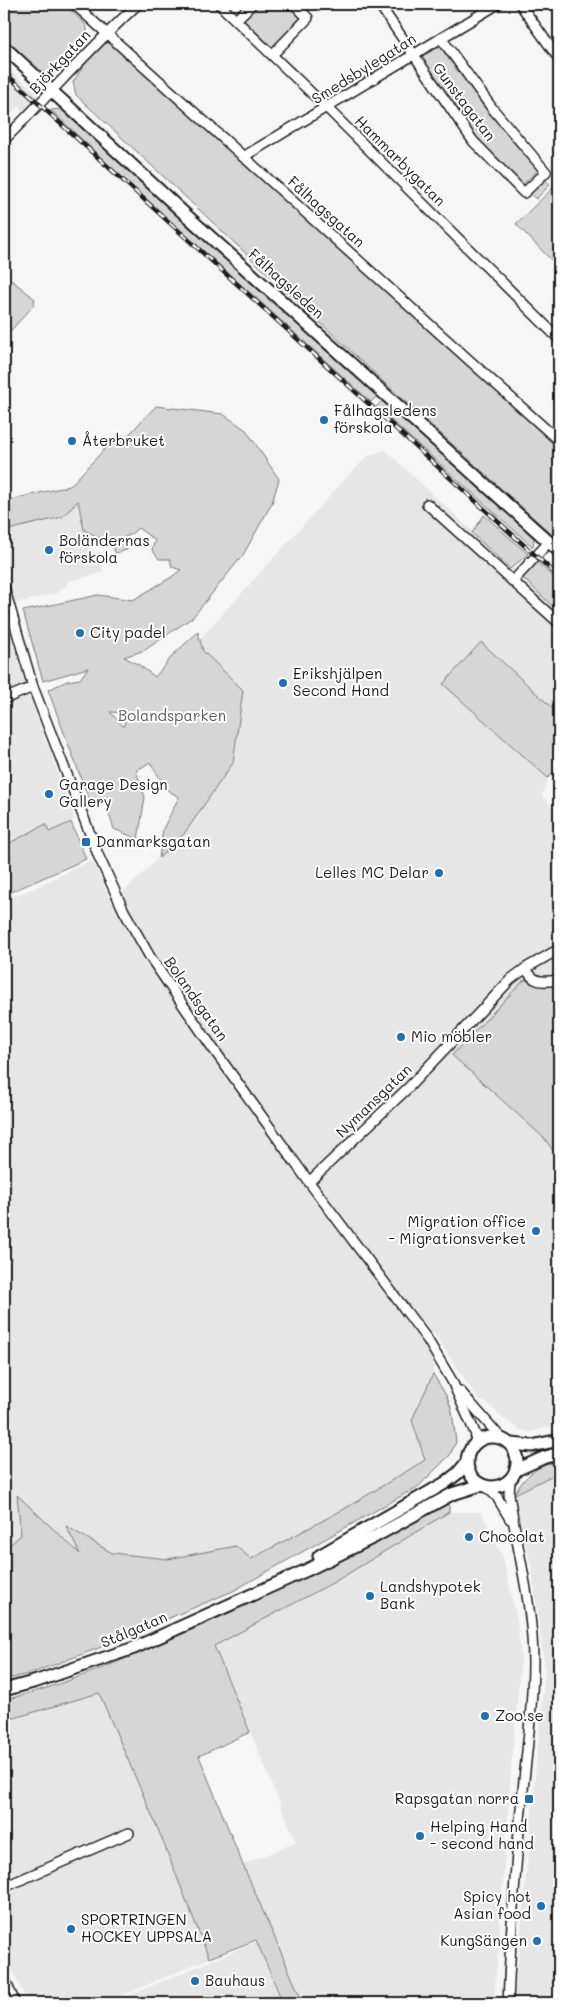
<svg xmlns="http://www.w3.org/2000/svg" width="563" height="2007" viewBox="0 0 563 2007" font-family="Mali,sans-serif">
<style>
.built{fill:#e6e6e6}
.green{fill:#d6d6d6;stroke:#797979;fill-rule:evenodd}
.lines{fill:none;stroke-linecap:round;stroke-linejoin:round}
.minor-casing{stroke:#1c1c1c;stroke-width:12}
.major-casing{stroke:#1c1c1c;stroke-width:15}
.minor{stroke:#fff;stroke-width:9}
.major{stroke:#fff;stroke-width:11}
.rail-casing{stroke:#1c1c1c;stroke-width:4.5}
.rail{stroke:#fff;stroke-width:2.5;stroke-dasharray:8;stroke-linecap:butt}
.poi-dot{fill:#1f6fb2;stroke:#fff;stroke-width:2}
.labels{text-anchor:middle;stroke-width:4;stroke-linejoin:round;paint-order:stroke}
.street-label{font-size:15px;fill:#1c1c1c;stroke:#fff}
.poi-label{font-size:15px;fill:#1c1c1c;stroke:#fff;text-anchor:start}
.park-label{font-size:15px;fill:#5d5d5d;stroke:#fff}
</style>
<rect width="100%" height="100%" fill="#f6f6f6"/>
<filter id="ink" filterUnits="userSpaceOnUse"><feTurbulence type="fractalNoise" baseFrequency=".02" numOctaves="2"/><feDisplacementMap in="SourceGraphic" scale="10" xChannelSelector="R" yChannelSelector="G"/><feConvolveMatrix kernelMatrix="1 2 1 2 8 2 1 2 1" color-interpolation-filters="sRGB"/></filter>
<g filter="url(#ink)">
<g class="built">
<path d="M4,64L44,100L28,115L18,106L4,121Z"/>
<path d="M385,450L559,612V714L481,642L443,684L548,778L542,796L559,815V981L545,1139L559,1158V1424L531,1432L519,1429L504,1419L490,1405L478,1399L433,1332V1374L412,1420L425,1460L346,1508L250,1559L118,1620L17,1496L21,1535L4,1550V900L32,889L90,861L93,862L112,903L184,834L243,690L203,651L200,639L348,476L368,456Z"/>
<path d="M78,500L88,548L99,553L103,572L70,581L58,593L15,603L4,567V529Z"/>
<path d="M4,615L26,688L75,819L49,832L45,825L4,846Z"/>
<path d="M559,1472V2003H514L545,1670L532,1568L513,1495Z"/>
<path d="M449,1512H481L503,1557L517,1621L521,1658L511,1770L494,2003H303L243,1865L296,1842L214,1645L336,1581Z"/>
<path d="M99,1693L160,1834L209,1958L105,2003H27L4,1950V1721Z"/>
<path d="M256,1942L282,2003H111L211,1961Z"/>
</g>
<g class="green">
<path d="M4,4H64L86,25L88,34L87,39L51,76C32,71 18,52 4,38Z"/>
<path d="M252,4H294L308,18L272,55L236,20Z"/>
<path d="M106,33L559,441V541L387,385L76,95L73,82Z"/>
<path d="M440,47L487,111L538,170L522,185L476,139L419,57Z"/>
<path d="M61,109L378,395L371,402L113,169L51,110Z"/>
<path d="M545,179L550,185L536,199L530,194Z"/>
<path d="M559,182V268L516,224Z"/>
<path d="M4,274L35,299L33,306L4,338Z"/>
<path d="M383,400L534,538L533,547L376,407Z"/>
<path d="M156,406L223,414L246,430L279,479L272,503L243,555L193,617L145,650L124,657L139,665L155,677L174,654L198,632L203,651L243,690L233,763L184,834L159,858L163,829L179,797L167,790L150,762L136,771L145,797L138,839L114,829L104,799L90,802L48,690L67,681L80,679L88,668L43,681L23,611L98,595L133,600L170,578L181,570L172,567L170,559H159L152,550L155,540L138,528L130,535L125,537L127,550L115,553L112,540L107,541L84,530L78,501L62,517L4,531V501L70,486L113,440L119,445ZM110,712L126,713L124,726H123Z"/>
<path d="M484,515L528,554L510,569L472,533Z"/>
<path d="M537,562L559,582V612L523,578Z"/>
<path d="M481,642L559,714V765L548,778L443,684Z"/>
<path d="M71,822L86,859L4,895V846L46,824L49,832Z"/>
<path d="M524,980L559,981V1159L545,1139L452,1055Z"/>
<path d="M433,1374L447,1397L452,1411L456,1442L450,1455L419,1486L233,1591L104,1646L32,1673L4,1680V1550L21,1535L17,1495L80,1554L66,1526L112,1553L168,1559L236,1546L251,1559L346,1508L425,1460L412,1420Z"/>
<path d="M559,1460V1472L513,1495C529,1472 533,1469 559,1460Z"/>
<path d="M449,1501V1512L336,1581L214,1646L250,1732L199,1756L243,1865L303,2003H283L256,1940L209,1958L160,1834L99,1693L4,1721V1700C57,1687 107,1667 157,1645C257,1603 353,1551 449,1501Z"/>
</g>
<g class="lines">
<g class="minor-casing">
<g id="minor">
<path d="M74,4L559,441"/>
<path d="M219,4L327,108L559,339"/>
<path d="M379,4L473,141L524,193L546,172L492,108L441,38"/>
<path d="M520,4L559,59"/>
<path d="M236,20L252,4"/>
<path d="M272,55L308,18L294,4"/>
<path d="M4,140C49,95 91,47 138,4"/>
<path d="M243,157L498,4"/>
<path d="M427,504L559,623"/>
<path d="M513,581L549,542"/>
<path d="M4,587L33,687L99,857L124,911L150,957L212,1047L309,1182L427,1339L452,1381L476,1435L475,1442"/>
<path d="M4,699L33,687"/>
<path d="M526,968C533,984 543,982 559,980"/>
<path d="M309,1182L409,1087L511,979L526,968L554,952L559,955"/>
<path d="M460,1391L501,1438"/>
<path d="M487,1487L497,1497L510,1519"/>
<path d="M4,1887L129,1833"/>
<path d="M4,1978L15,2003"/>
<path d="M508,2003C511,1929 516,1854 524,1780C528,1741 533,1702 533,1662C533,1605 517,1550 509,1494L510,1480"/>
</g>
</g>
<g class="major-casing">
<g id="major">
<path d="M4,47L186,215L559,551"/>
<circle cx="492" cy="1462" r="25"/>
<path d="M511,1444L532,1446L559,1440"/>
<path d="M516,1470L543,1458L559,1453"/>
<path d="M319,1556L445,1483L458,1473L467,1462"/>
<path d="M4,1690L37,1681L134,1648L307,1570L376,1536L452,1494L481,1485"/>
</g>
</g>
<use href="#minor" class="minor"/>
<use href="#major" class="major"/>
<g class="rail-casing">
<path id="rail" d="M4,72L559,577"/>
</g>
<use href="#rail" class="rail"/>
</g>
</g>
<g class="poi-dot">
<circle cx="324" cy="420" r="5"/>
<circle cx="72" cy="441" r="5"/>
<circle cx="49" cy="550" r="5"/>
<circle cx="80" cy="633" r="5"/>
<circle cx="283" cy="683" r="5"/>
<circle cx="49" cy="794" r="5"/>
<rect x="81" y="837" width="10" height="10" rx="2.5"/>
<circle cx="439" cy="873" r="5"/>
<circle cx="401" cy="1037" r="5"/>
<circle cx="536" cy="1231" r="5"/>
<circle cx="469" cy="1537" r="5"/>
<circle cx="370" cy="1596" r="5"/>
<circle cx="485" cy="1716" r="5"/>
<rect x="524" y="1794" width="10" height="10" rx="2.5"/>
<circle cx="420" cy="1836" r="5"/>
<circle cx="541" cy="1906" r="5"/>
<circle cx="71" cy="1929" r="5"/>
<circle cx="537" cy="1941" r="5"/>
<circle cx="195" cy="1981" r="5"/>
</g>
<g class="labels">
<g class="street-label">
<text transform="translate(60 62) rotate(-47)" y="5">Björkgatan</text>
<text transform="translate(364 69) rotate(-32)" y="5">Smedsbylegatan</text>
<text transform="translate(464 102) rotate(53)" y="5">Gunstagatan</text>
<text transform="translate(400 161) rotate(45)" y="5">Hammarbygatan</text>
<text transform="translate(326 212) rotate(42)" y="5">Fålhagsgatan</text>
<text transform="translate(286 284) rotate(42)" y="5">Fålhagsleden</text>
<text transform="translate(196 999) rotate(55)" y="5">Bolandsgatan</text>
<text transform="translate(374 1101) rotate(-44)" y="5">Nymansgatan</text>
<text transform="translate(134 1630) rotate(-23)" y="5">Stålgatan</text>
</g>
<g class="poi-label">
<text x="334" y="416">Fålhagsledens<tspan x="334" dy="17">förskola</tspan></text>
<text x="82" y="446">Återbruket</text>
<text x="59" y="546">Boländernas<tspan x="59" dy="17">förskola</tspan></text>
<text x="90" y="638">City padel</text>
<text x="293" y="679">Erikshjälpen<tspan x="293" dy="17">Second Hand</tspan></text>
<text x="59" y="790">Garage Design<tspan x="59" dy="17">Gallery</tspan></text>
<text x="96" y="847">Danmarksgatan</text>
<text x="429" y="878" text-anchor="end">Lelles MC Delar</text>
<text x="411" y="1042">Mio möbler</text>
<text x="526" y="1227" text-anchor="end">Migration office<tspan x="526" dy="17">- Migrationsverket</tspan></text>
<text x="479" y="1542">Chocolat</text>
<text x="380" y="1592">Landshypotek<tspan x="380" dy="17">Bank</tspan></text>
<text x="495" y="1721">Zoo.se</text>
<text x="519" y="1804" text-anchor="end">Rapsgatan norra</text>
<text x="430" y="1832">Helping Hand<tspan x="430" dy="17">- second hand</tspan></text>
<text x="531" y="1902" text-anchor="end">Spicy hot<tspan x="531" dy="17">Asian food</tspan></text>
<text x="81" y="1925">SPORTRINGEN<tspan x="81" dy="17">HOCKEY UPPSALA</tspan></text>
<text x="527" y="1946" text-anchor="end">KungSängen</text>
<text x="205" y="1986">Bauhaus</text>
</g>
<g class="park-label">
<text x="172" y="721">Bolandsparken</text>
</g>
</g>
<rect width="563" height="2007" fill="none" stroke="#fff" stroke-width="20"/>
<rect x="10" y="10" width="543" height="1987" fill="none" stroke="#1c1c1c" stroke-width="2" filter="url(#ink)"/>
</svg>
